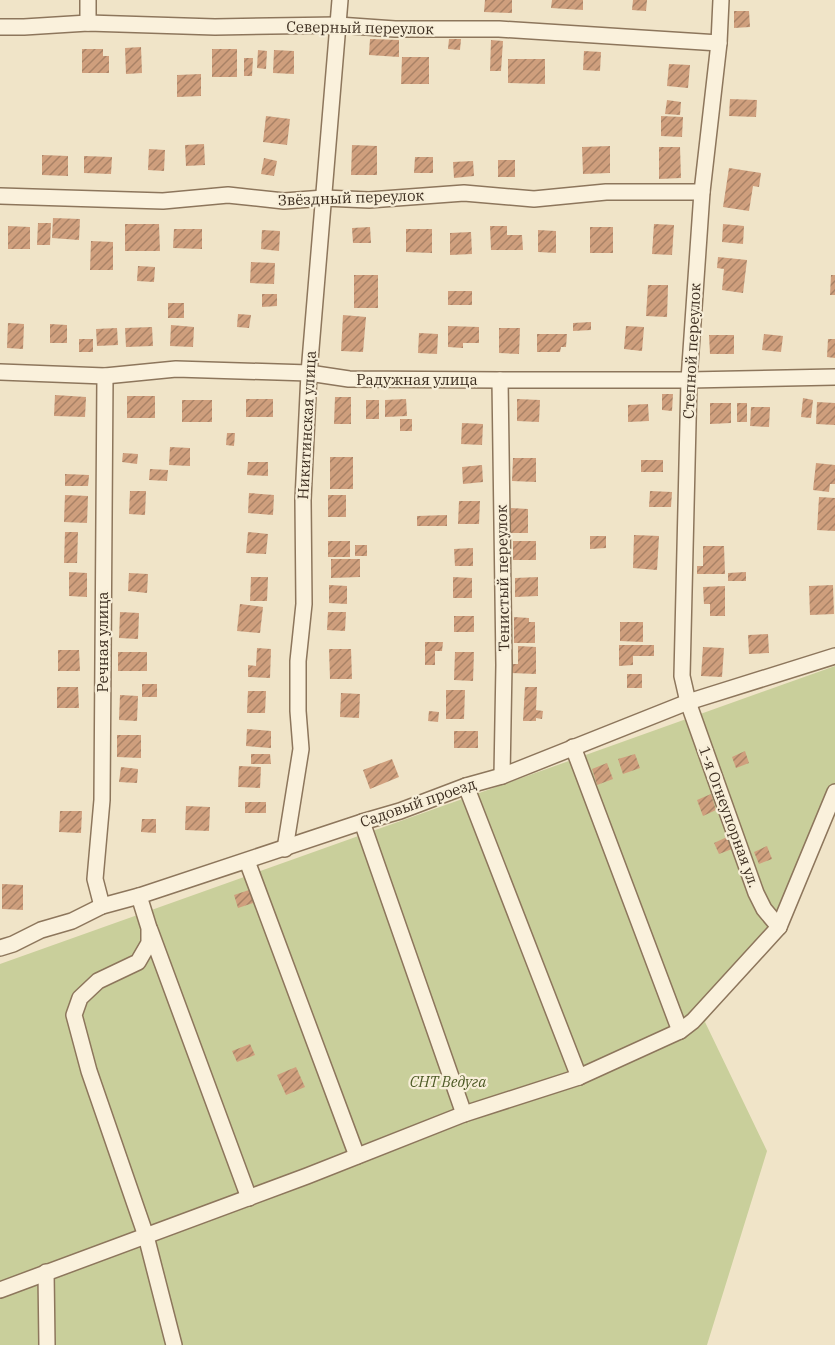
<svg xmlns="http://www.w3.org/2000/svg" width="835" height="1345" viewBox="0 0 835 1345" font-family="'IBM Plex Serif',serif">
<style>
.green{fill:#c9cf9b}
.building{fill:url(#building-hatch)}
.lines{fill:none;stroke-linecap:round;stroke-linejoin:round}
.minor-casing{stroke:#8d765c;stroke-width:18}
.minor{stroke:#faf1dc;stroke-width:15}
.labels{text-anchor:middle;stroke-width:4.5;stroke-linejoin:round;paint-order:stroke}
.street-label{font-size:15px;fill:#3d2e20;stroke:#f7eed8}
.park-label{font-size:15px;font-style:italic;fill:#4d5a26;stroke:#f7eed8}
</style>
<defs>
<pattern id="building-hatch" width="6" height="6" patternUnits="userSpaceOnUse" patternTransform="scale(1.5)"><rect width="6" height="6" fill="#cf9f7d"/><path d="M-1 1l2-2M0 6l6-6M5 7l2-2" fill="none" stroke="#a98266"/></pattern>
</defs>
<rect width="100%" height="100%" fill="#f0e4c8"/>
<path class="green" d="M835,666V789L797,904L705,1022L767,1151L707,1345H0V964Z"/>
<g class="building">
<path d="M485,0H512V13L484,12Z"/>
<path d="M552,0H583V10L551,8Z"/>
<path d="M633,0H647L646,11L632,10Z"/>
<path d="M734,11H749L750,27L734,28Z"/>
<path d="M370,39L399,40V57L369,55Z"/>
<path d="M449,39H461L460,50L448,49Z"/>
<path d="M491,40L503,41L501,71H490Z"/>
<path d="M141,47L142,73L126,74L125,48Z"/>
<path d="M82,49H103V56H109V73H82Z"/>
<rect x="212" y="49" width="25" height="28"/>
<path d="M258,50L267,51L266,69L257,68Z"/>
<path d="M274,50L294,51V74L273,73Z"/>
<path d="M584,51L601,52L600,71L583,70Z"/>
<path d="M402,57H429V84H401Z"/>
<path d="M244,58H253L252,76H244Z"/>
<path d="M508,59H545V84L508,83Z"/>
<path d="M669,64L690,65L688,88L667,86Z"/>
<path d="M201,74V96L177,97V75Z"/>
<path d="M730,99L757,100L756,117L729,116Z"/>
<path d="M667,100L681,102L680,115L665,114Z"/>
<path d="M266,116L290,119L287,145L263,142Z"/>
<path d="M661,116L683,117L682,137L661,136Z"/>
<path d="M204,144L205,165L186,166L185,145Z"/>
<path d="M352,145L377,146V175H351Z"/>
<path d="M610,146V173L583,174L582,147Z"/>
<path d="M659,147H680L681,178L659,179Z"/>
<path d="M149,149L165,150L164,171L148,170Z"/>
<path d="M42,155L68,156V176L42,175Z"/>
<path d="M84,156L112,157L111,174L84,173Z"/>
<path d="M415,157H433V173H414Z"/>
<path d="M264,158L277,161L274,176L261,174Z"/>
<rect x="498" y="160" width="17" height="17"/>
<path d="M473,161L474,176L454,178L453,162Z"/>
<path d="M729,168L761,173L759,187L753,186L749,211L723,207Z"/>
<path d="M53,218L80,219L79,240L52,238Z"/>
<path d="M38,223H51L50,245H37Z"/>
<path d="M125,224H159L160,251H125Z"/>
<path d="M654,224L674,225L672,255L652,254Z"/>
<path d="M723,224L744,226L743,244L722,242Z"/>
<path d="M8,226L30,227V249H8Z"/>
<path d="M490,226H507V235H522L523,250H491Z"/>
<path d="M370,227L371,243H353L352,228Z"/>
<rect x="590" y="227" width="23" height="26"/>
<path d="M174,229H202V249L173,248Z"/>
<path d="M406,229H432V253L406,252Z"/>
<path d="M262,230L280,231L279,251L261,249Z"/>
<path d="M538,230L556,231V253L538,252Z"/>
<path d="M471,232L472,254L450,255V233Z"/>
<path d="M91,241L113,242V270H90Z"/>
<path d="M718,257L747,260L743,293L722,290L724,269L717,268Z"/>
<path d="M251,262L275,263L274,284L250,283Z"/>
<path d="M138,266L155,267L154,282L137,281Z"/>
<rect x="354" y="275" width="24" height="33"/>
<path d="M831,275H835V295H830Z"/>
<path d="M648,285H668L667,317L646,316Z"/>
<rect x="448" y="291" width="24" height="14"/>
<path d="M262,294H277V306L262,307Z"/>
<rect x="168" y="303" width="16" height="15"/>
<path d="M238,314L251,315L249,328L237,327Z"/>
<path d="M343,315L366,317L363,352L341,351Z"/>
<path d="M591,322V330L573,331V323Z"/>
<path d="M8,323L24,324L23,349L7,348Z"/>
<path d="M50,324L67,325V343H50Z"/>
<path d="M171,325L194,327L193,347L170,346Z"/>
<path d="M448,326L479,327V343H463V348L448,347Z"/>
<path d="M626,326L644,327L642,351L624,349Z"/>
<path d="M152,327L153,346L126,347L125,328Z"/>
<path d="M117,328L118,345L97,346L96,329Z"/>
<path d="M499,328H520L519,354L499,353Z"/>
<path d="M419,333L438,334L437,354L418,353Z"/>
<path d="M537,334H567L566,347H561L560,352H537Z"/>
<path d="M764,334L783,336L781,352L762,350Z"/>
<path d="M709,335H734V354H710Z"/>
<rect x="79" y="339" width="14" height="13"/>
<path d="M828,339H835V358L827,357Z"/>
<path d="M662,394H673L672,411L662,410Z"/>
<path d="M55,395L86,397L85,417L54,416Z"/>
<rect x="127" y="396" width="28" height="22"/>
<path d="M335,397H351V424H334Z"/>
<path d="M803,398L813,400L811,418L801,417Z"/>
<rect x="246" y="399" width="27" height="18"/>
<path d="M406,399L407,416L385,417V400Z"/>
<path d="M517,399L540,400L539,422L517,421Z"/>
<rect x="182" y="400" width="30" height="22"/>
<rect x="366" y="400" width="13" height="19"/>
<path d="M817,402L835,403V425L816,424Z"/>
<path d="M710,403H731V423L710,424Z"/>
<rect x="737" y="403" width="10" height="19"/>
<path d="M648,404L649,421L628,422V405Z"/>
<path d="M751,407H770L769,427L750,426Z"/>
<rect x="400" y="419" width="12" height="12"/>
<path d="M462,423L483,424L482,445L461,444Z"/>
<path d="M227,433H235L234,446L226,445Z"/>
<path d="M170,447L190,448V466L169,465Z"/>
<path d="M123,453L138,454L137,464L122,462Z"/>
<rect x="330" y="457" width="23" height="32"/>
<path d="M513,458H536V482L512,481Z"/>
<rect x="641" y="460" width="22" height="12"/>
<path d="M248,462H268V476L247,475Z"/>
<path d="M816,463L835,465V484H830L829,492L813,490Z"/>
<path d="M482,465L483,482L463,484L462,467Z"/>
<path d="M150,469L168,470L167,481L149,480Z"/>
<path d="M65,474L89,475L88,486H65Z"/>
<path d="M130,491H146L145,515L129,514Z"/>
<path d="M650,491L672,492L671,507H649Z"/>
<path d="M249,493L274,495L273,515L248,513Z"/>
<path d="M65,495L88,496L87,523L64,522Z"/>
<rect x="328" y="495" width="18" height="22"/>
<path d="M819,497L835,498V531L817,530Z"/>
<path d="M459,501H480L479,524H458Z"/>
<path d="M511,508L528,509V533H510Z"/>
<path d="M447,515V526H417V516Z"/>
<path d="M65,532H78L77,563H64Z"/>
<path d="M248,532L268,534L266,554L246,553Z"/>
<path d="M634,535L659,536L657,570L633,568Z"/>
<path d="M590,536H606V548L590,549Z"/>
<rect x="328" y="541" width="22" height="16"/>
<rect x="513" y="541" width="23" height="19"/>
<rect x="355" y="545" width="12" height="11"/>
<path d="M703,546H724L725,574H697V566H703Z"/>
<path d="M473,548V566H455L454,549Z"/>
<path d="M331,559H360V577L331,578Z"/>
<path d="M69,572L87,573V597L69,596Z"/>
<path d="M746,572V581H728V573Z"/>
<path d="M129,573L148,574L147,593L128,591Z"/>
<path d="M251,577H268L267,601H250Z"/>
<path d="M453,577L472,578V598H453Z"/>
<path d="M538,577V596L515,597V578Z"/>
<path d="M329,585L347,586V604L329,603Z"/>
<path d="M833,585L834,614L810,615L809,586Z"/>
<path d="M725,586V616H710V604H704L703,587Z"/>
<path d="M240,604L263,607L260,633L237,631Z"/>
<path d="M120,612L139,613L138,639L119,638Z"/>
<path d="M328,612H346L345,631L327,630Z"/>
<rect x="454" y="616" width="20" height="16"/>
<path d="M514,617L529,618V622H535V643H514Z"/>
<path d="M620,622H643V642L620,641Z"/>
<path d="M768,634L769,653L749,654L748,635Z"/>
<path d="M425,642H443L442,651H435V665H425Z"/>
<path d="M619,645H654V656H633V665L619,666Z"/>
<path d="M518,646L536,647V674L511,673V664H518Z"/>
<path d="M703,647L724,648L722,677L701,676Z"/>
<path d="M257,648L271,649L270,678L248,677V665L256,666Z"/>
<path d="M329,649H351L352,679H330Z"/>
<path d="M58,650H79L80,671H58Z"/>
<rect x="118" y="652" width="29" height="19"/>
<path d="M455,652H474L473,681L454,680Z"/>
<rect x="627" y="674" width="15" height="14"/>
<rect x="142" y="684" width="15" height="13"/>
<path d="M57,687H78L79,708H57Z"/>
<path d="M525,687H537L536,710L543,711L542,719L536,718V721H523Z"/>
<path d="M446,690H465L464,719H446Z"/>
<path d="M248,691H266L265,713H247Z"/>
<path d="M341,693L360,694L359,718L340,717Z"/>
<path d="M120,695L138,696L137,721L119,720Z"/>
<path d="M429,711L439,712L438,722L428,721Z"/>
<path d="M247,729L271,731V748L246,746Z"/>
<rect x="454" y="731" width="24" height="17"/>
<path d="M117,735H141V758L117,757Z"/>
<path d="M745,751L749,763L736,768L732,757Z"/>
<path d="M251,754H270L271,764H251Z"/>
<path d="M635,754L640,768L623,774L618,759Z"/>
<path d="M392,759L399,777L370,789L363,770Z"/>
<path d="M607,763L613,779L597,785L592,769Z"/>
<path d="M239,766L261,767L260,788L238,787Z"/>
<path d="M121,767L138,769L137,783L119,782Z"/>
<path d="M711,794L716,810L703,816L697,800Z"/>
<rect x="245" y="802" width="21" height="11"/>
<path d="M186,806L210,807L209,831L185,830Z"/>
<path d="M60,811H82L81,833L59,832Z"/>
<path d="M142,819H156V833L141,832Z"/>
<path d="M727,837L732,849L719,854L714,843Z"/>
<path d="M767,846L772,859L759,864L754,852Z"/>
<path d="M2,884L23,885V910L2,909Z"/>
<path d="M252,889L256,902L238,908L234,895Z"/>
<path d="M250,1044L255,1055L237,1062L232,1051Z"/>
<path d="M296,1067L305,1087L286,1095L277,1075Z"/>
</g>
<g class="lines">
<g class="minor-casing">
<g id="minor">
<path d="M721,0L719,43L702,192L689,380L682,676L688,702L756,893L764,909L779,927"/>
<path d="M88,23V0"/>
<path d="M0,27H24L88,23L215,27L338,25L395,29H499L719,43"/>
<path d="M0,196L163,201L228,195L284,201L324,198L369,200L464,193L534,199L606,192H702"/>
<path d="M0,372L105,376L176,369L309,373L349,379L500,380H689L835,377"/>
<path d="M500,380L504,665L502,776"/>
<path d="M573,747L680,1031"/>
<path d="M466,786L579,1077"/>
<path d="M362,822L464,1114"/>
<path d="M285,849L301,749L298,711V661L304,604L303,500L309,373L340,0"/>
<path d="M247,861L357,1156"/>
<path d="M139,896L149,928V943L138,962L98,981L80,998L74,1015L89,1071L146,1236L174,1345"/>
<path d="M102,906L95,879L102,800L105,376"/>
<path d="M150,930L249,1198"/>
<path d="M0,948L13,944L41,930L72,921L102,906L139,896L362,822L400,811L466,786L502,776L688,702L835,656"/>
<path d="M46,1272L47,1345"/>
<path d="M0,1290L307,1176L464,1114L579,1077L680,1031L693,1021L779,927L835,792"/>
</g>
</g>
<use href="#minor" class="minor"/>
</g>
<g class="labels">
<g class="street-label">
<text transform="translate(360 28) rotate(1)" y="5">Северный переулок</text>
<text transform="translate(351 198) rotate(-2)" y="5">Звёздный переулок</text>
<text transform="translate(692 351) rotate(-87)" y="5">Степной переулок</text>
<text x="417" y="385">Радужная улица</text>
<text transform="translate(307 425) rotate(-87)" y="5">Никитинская улица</text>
<text transform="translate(503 578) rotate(-91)" y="5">Тенистый переулок</text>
<text transform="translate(103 642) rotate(-90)" y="5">Речная улица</text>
<text transform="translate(418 803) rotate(-19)" y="5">Садовый проезд</text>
<text transform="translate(729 817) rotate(70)" y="5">1-я Огнеупорная ул.</text>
</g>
<g class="park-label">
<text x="448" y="1087">СНТ Ведуга</text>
</g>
</g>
</svg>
